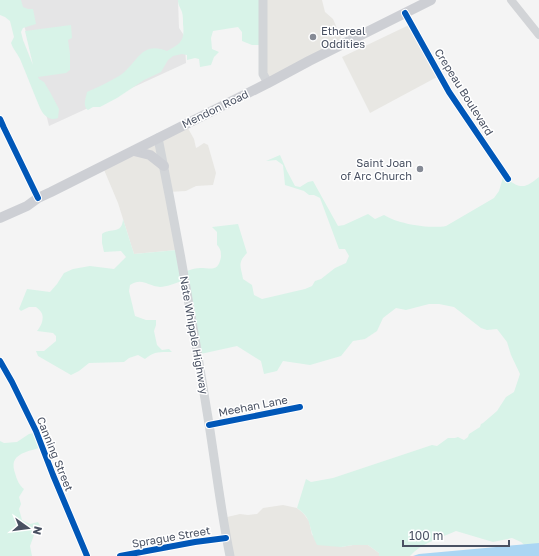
<svg xmlns="http://www.w3.org/2000/svg" width="539" height="556" viewBox="0 0 539 556" font-family="'Golos Text',sans-serif">
<style>
.commercial{fill:#e8e7e3}
.education{fill:#e5e5e6}
.green{fill:#d8f3e8}
.water{fill:#abd6f3}
.lines{fill:none;stroke-linecap:round;stroke-linejoin:round}
.minor{stroke:#d2d4d7;stroke-width:6}
.tertiary{stroke:#d2d4d7;stroke-width:8}
.secondary{stroke:#d2d5d8;stroke-width:9}
.primary{stroke:#cdcfd4;stroke-width:10}
.cycleway-casing{stroke:#fff;stroke-width:8}
.cycleway{stroke:#0057b8;stroke-width:6}
.poi-dot{fill:#858a95;stroke:#fff;stroke-width:1.5}
.labels{text-anchor:middle;stroke-width:3;stroke-linejoin:round;paint-order:stroke}
.poi-label{font-size:11px;fill:#495162;stroke:#fff;text-anchor:start}
.street-label{font-size:11px;fill:#495162;stroke:#fff}
</style>
<rect width="100%" height="100%" fill="#f4f4f4"/>
<g class="commercial">
<path d="M260,0H322L325,12L333,19L343,42L264,82Z"/>
<path d="M409,25L437,77L370,113L342,57Z"/>
<path d="M185,123L194,139L196,148L198,147L204,143L208,145L216,173L213,185L196,186L186,191L168,192L177,250L134,254L118,203L102,165Z"/>
<path d="M283,505L297,508L303,513L309,521L312,535L341,547L353,545H368L379,553V556H230L227,517L240,514L248,515L257,514L263,508Z"/>
</g>
<path class="education" d="M18,0H178L179,28L183,34L185,46L186,63L49,126Z"/>
<g class="green">
<path d="M0,0H21L23,7L28,9H33L36,24L23,28L21,32L23,40L33,65L25,31L71,25L72,38L68,40L70,54V70L66,73L38,77L39,79L44,82L50,92L59,109L58,118C49,121 44,116 40,108C33,92 27,75 20,59C17,53 13,49 11,43L14,37L10,21L5,17L0,15Z"/>
<path d="M178,0H260L259,45H252L242,41V32L238,27L213,31L211,38L212,49L219,52L214,57L211,65L200,67L199,59L195,58L187,60V55L182,54L173,56L168,60L161,72L144,80L117,98L100,107H93L88,110C82,106 86,98 87,92C98,87 109,82 119,76C137,65 140,40 167,51C181,44 185,40 183,24C183,20 183,16 182,12C180,7 178,5 178,0Z"/>
<path d="M280,155L287,171L295,186L300,187L308,182L313,181L338,226L344,225L368,214L375,219L384,215C398,224 430,229 446,226L494,198L499,191L504,174C507,176 510,182 513,183C524,190 530,184 539,177V551L529,549L521,542L512,538L493,542L456,531C441,538 421,543 410,556H379V553L368,545H353L341,547L317,545C315,541 313,537 312,533C308,519 309,517 297,508L306,479L311,482L333,478L432,445L437,446L448,438H455L458,437L464,440L468,437L469,434L480,427L481,424L483,423L497,411L506,397L514,392L520,374L511,355L507,342L497,329L487,330L481,328L454,307L439,304H429L406,310L396,308L383,318L377,331L365,339L353,341L341,356L310,365L283,361L277,371L264,374L261,361L237,346L196,355L182,281C176,283 166,287 160,287C148,286 142,277 130,285L129,291L135,316L146,320H156V325L154,331L157,345L162,350L169,349L172,352C161,352 154,351 145,359L138,355L129,358L124,362L89,363L79,371L71,375L38,356L36,351H44L56,341V336L53,333L37,331C41,326 45,318 41,312C40,310 38,309 36,307H29L21,311L19,309L27,289L50,292L57,284L64,273L73,269L90,266L114,269L126,257L121,251L104,252L102,243V234C111,227 122,235 123,219L134,254L177,250L182,273C187,271 194,268 200,268C212,268 218,272 221,257C221,252 221,249 217,245V232L212,227L238,224L247,253C237,263 241,267 243,279L252,285L254,295L262,299L305,289L312,286L315,281L321,279L335,268L346,263L349,256L345,249H339L320,198L314,195H309L304,191L285,185L283,165L276,160L266,161Z"/>
<path d="M37,432L42,447C28,452 8,453 15,473C17,480 19,485 24,489L19,497L21,504L19,509L22,520L30,524L38,522L42,529L34,535L30,546L32,556H0V441L4,443L17,442L29,434Z"/>
</g>
<path class="water" d="M539,543V556H413L419,554Z"/>
<g class="lines">
<g class="minor">
<path d="M405,13L449,92L508,179"/>
<path d="M0,119L4,128L38,198"/>
<path d="M0,361L12,382L36,431L53,475L87,556"/>
<path d="M209,425L300,407"/>
<path d="M120,556L195,542L226,538"/>
</g>
<path class="tertiary" d="M511,0L539,35"/>
<g class="secondary">
<path d="M263,0V74L268,83"/>
<path d="M158,138C177,233 194,329 209,424C216,468 221,512 230,556"/>
</g>
<g class="primary">
<path d="M134,151L150,155L164,166"/>
<path d="M0,218L27,206L38,198L51,192L268,83L309,61L431,0"/>
</g>
<g class="cycleway-casing">
<g id="cycleway">
<path d="M405,13L449,92L508,179"/>
<path d="M0,119L4,128L38,198"/>
<path d="M0,361L12,382L36,431L53,475L87,556"/>
<path d="M209,425L300,407"/>
<path d="M120,556L195,542L226,538"/>
</g>
</g>
<use href="#cycleway" class="cycleway"/>
</g>
<g class="poi-dot">
<circle cx="313" cy="37" r="4"/>
<circle cx="420" cy="169" r="4"/>
</g>
<g class="labels">
<g class="poi-label">
<text x="321" y="35">Ethereal<tspan x="321" dy="13">Oddities</tspan></text>
<text x="412" y="167" text-anchor="end">Saint Joan<tspan x="412" dy="13">of Arc Church</tspan></text>
</g>
<g class="street-label">
<text transform="translate(464 92) rotate(58)" y="4">Crepeau Boulevard</text>
<text transform="translate(215 109) rotate(-26)" y="4">Mendon Road</text>
<text transform="translate(194 335) rotate(80)" y="4">Nate Whipple Highway</text>
<text transform="translate(253 406) rotate(-11)" y="4">Meehan Lane</text>
<text transform="translate(55 454) rotate(68)" y="4">Canning Street</text>
<text transform="translate(171 537) rotate(-10)" y="4">Sprague Street</text>
</g>
</g>
<g transform="translate(28 528) rotate(104)" stroke="#ffffff" stroke-width="3" paint-order="stroke">
<path d="M0-3L7 15L0 10L-7 15Z" fill="#495162"/>
<text y="-6" font-size="11" font-weight="bold" text-anchor="middle" fill="#495162">N</text>
</g>
<path d="M403 540v6h106v-6" fill="none" stroke="#495162" stroke-width="2"/>
<text x="409" y="540" font-size="12" fill="#495162" stroke="#ffffff" stroke-width="3" paint-order="stroke">100 m</text>
</svg>
